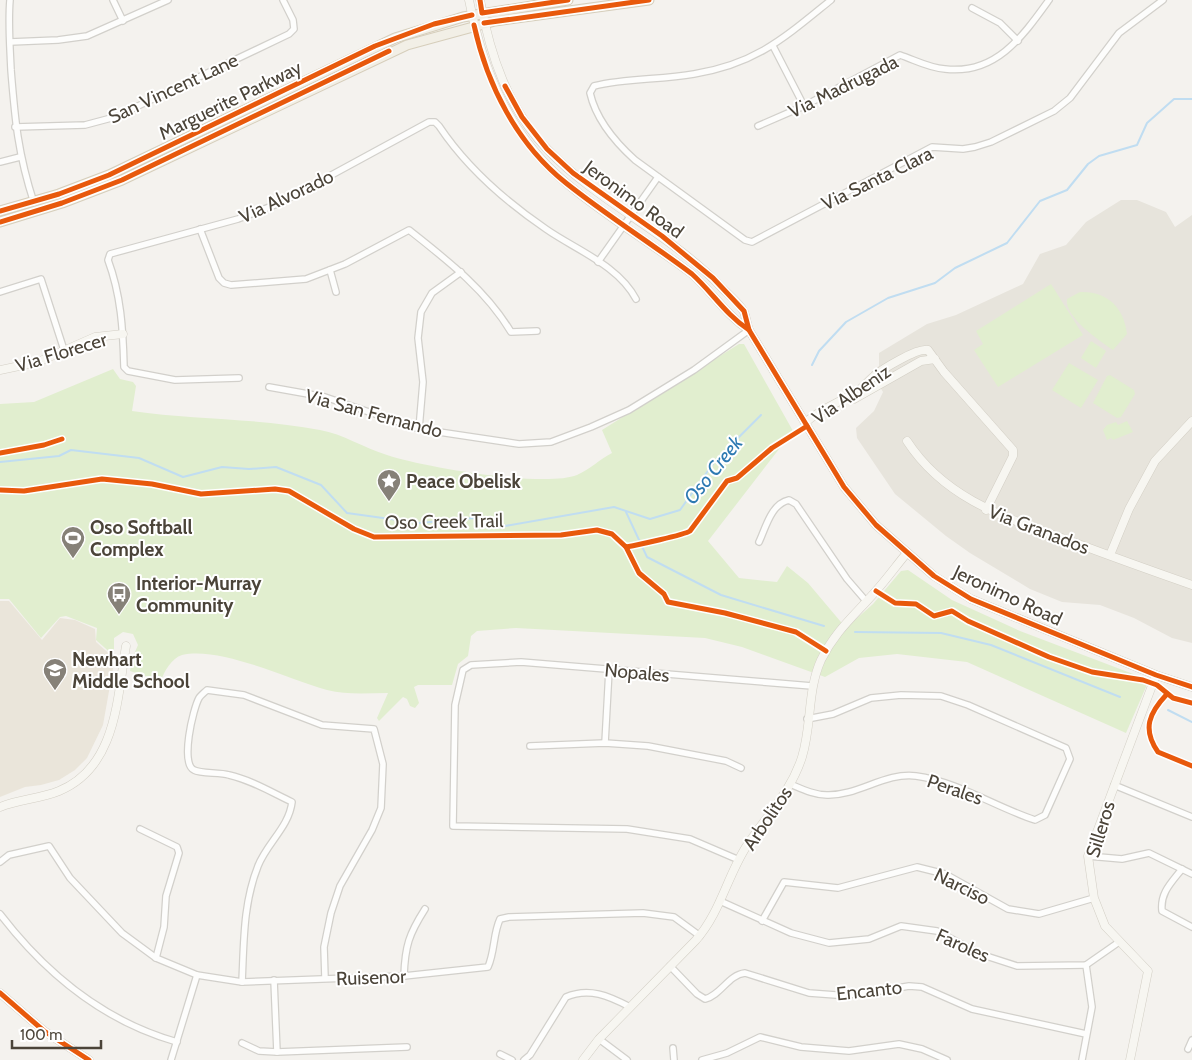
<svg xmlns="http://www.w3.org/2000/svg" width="1192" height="1060" viewBox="0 0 1192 1060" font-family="Cabin,sans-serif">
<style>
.residential{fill:#e7e4dc}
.education{fill:#eae5da}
.green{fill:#e1eecf}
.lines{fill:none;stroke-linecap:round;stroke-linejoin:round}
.stream{stroke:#c0ddf1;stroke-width:2}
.street-casing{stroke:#d2d0cb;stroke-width:8}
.secondary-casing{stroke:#d3cfc5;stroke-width:9}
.primary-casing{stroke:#d6cebb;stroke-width:11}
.street{stroke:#fdfdfc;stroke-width:5.5}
.secondary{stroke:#f7f6f1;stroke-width:8}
.primary{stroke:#f2efe6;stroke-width:9}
.cycleway-casing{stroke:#fff;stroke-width:8}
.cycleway{stroke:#e8590c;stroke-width:5}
.labels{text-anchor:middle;stroke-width:4;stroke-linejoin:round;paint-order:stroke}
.street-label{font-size:19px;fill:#4b4439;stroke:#fff}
.poi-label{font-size:19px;font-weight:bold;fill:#4b4439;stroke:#fff;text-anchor:start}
.water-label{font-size:20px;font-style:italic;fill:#2e7ab2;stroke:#fff}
</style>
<rect width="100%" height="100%" fill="#f4f2ee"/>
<path class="residential" d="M1121,200H1137L1166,212L1175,227L1192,215V643L1172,638L1134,618L1100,605L1062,602L1030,589L970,553L946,536L895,494L857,438L856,428L874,411L883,392L871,372L879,366V353L927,324L956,315L1023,284L1040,254L1066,245L1086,222Z"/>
<path class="education" d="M0,601H9L42,640L60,618L75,620L95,629L96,642L114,658V663L103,725L87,758L75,770L59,780L41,785L25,787L0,797Z"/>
<g class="green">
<path d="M1051,284L1083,335L998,387L974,350L983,344L976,331Z"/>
<path d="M1080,292C1108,291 1124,308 1127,334L1113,350C1100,341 1064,317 1067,299Z"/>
<path d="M1091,341L1106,351L1096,368L1081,358Z"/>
<path d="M739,344H744L793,431L708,541L739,578L777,582L787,566L808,583L846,628L873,604L901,571L908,570L952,600L1020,631L1149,680L1126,733L967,662L897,654L859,658L825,677L742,647L705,638L516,628L477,631L471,636L468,656L458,664L452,685H418L414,687L419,703L415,708L410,706L407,699L403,697L379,721L377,718L388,693C367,693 347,695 327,690C288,679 220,646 182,655C172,658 164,671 161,681L130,671L132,659L138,645L133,634L123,632L114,638V656L96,640L97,628L66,616L60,617L41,638L9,599H0V404L34,402L113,369L120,379L133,382L136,386L132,411C194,420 258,418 320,430C343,434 364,448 387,455C423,467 544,488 577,475C589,470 600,459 612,453L602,430Z"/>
<path d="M1069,363L1098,380L1081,408L1052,390Z"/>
<path d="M1110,375L1134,390L1135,394L1121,417L1117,418L1093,403L1107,376Z"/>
<path d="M1127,421L1133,432L1113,440L1111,438L1107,440L1103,430L1107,425L1116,422L1118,425Z"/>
</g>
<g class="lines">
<g class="stream">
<path d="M812,365L819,351L846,322L888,298L935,283L955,268L1007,243L1040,201L1067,190L1088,164L1099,156L1137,145L1147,123L1174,99H1192"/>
<path d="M0,462L59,456L71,450L139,458L183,477L222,467L249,469L276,467L321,485L347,513L419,523L474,518L505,526L614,507L650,519L680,510L715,461L761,415"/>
<path d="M626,512L647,557L721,595L824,626"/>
<path d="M855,632L941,633L991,645L1120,697"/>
<path d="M1168,710L1192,722"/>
</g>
<g class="street-casing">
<g id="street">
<path d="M10,0C8,23 10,46 11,70C15,120 18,154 34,203"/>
<path d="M113,0L123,21"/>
<path d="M831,0C784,38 756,64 694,74C661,80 627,78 594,86L590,93C596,119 615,142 635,160L745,240L752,242L932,147L963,149L975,147L991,142L1054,111L1070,98L1119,33L1163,0"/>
<path d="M972,8L1000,23L1018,41"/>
<path d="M10,42L58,40L87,36L168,0"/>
<path d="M773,46L804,106"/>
<path d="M758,126L804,106L900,55C915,60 929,68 945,69C996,75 1023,36 1049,0"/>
<path d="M15,127L85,125L115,117L289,34L294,29L293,20L283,0"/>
<path d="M0,162L20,157"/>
<path d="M200,229L219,278L224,283L231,285L306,279L345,264L409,230C447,260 486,290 511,332L537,331"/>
<path d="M598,262L658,177"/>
<path d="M330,270L336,292"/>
<path d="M0,292L41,279L64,350"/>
<path d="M239,378L175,380L128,371L124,367C123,329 121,295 108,260L110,254L238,219L280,203L429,122H435L439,126C467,168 505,201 546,229C576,250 618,265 636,299"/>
<path d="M269,387L325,397L419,429L519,444L551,442L591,427L629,410L694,370L749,330"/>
<path d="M419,429L423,382L418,338L421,312L432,293L461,272"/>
<path d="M759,542C766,527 771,504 789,500L796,504L847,579L866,601"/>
<path d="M605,743L609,670"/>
<path d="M530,746L605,743L648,746L726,761L741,768"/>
<path d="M790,784C802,789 814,795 827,795C858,796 885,772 916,776C959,782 995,807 1035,820L1045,815L1070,759L1066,748L968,705L941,696L901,695L871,698L833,714L807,719"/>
<path d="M1114,785L1192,817"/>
<path d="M140,829L177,847L179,853L166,896L164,927L156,958"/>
<path d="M1088,856L1122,859L1149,853L1192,874"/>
<path d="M739,860L690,839L627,829L453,826L455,705L463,670L471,665L521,662L812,686"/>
<path d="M0,862L9,855L49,846L70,878L122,933L156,958L197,975L242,982L404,976L488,967C495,951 493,934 500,919L509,917L643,913L674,917L700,936"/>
<path d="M1182,869C1171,883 1160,893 1162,911L1192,927"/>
<path d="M720,901L791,933L829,943L869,939L901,926L937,931L980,954L1017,966L1086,965L1119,942"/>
<path d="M0,914C46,974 103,1021 177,1042"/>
<path d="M762,921L784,882L838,888L917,867L945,874L1008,909L1039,914L1094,898"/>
<path d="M670,966L697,994L705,999C721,995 728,975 745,973L809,993L836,995L862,994L909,986L922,987L972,1009L1086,1034"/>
<path d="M404,976C405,946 409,934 425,909"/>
<path d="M274,980L277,1052"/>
<path d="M242,982C244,942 243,904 258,866C267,843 289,827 292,802C271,792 251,780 229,775C219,772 201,774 194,770C180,764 193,709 199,698C201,695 205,692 207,690L244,695L322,725L374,729L383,764L381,808L372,830L340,886L331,913L324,947L325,978"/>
<path d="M599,1039L627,1060"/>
<path d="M242,1043L259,1051L277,1052L407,1047"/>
<path d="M673,1048L674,1060"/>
<path d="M1188,1049L1192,1040"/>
<path d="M500,1054L512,1060"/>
<path d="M171,1060L197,975"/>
<path d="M524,1060L530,1055L566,997C589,987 609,996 630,1007"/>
<path d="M702,1060L727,1053L760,1037L801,1047L849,1051L899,1044L922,1049L947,1060"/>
<path d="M1082,1060L1092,1007L1086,965"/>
</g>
</g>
<g class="secondary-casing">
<g id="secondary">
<path d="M469,0C483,70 509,135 565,182C604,215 651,243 692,274C712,292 726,315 749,330"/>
<path d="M480,0C490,55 508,109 548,150C600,204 672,234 723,289C730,296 740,304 744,312C746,317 747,324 749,330L844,487L876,525L934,576L971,599L1156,675L1192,687"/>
<path d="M0,370L38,362L95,337L123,334"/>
<path d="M854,399L921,361L935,359"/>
<path d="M805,423C820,409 838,403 855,393C862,389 867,382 873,377C882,369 917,348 928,350L944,372L1013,450V456L986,510"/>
<path d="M907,441C946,501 1010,519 1073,542C1113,557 1152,571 1192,585"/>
<path d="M1110,555L1129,509L1155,461L1192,421"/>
<path d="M0,807C19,799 40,799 59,791C117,767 117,698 126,646"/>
<path d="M0,993L44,1031L89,1060"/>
<path d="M583,1060L599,1039L696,940C720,913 727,877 746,847C766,816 791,792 802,757C812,725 807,691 821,660C836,630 854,616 875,592C886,580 896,566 906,554"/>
<path d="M1130,1060L1148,971L1105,926L1094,898L1088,856L1156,675"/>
</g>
</g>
<g class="primary-casing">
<g id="primary">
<path d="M0,211L59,194L109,175L395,38L463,17L568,0"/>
<path d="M0,222L62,203L122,180L407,45L495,21L649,0"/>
</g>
</g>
<use href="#street" class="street"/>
<use href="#secondary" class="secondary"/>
<use href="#primary" class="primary"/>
<g class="cycleway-casing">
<g id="cycleway">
<path d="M480,0L482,13L568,0"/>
<path d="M484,23L649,0"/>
<path d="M474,25C487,85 517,144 566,183C606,215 651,243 692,274C712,292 726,315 749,330"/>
<path d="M505,86L522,117L547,149L573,173L662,236L713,278L744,311L749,330L844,487L876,525L934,576L971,599L1156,675L1192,687"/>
<path d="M0,211L59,194L109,175L375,46L434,24L472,15"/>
<path d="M0,222L62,203L122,180L389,51"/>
<path d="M0,453L44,445L62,439"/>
<path d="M0,490L24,491L102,479L152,484L201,494L275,489L289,491L354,529L374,537L561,535L597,530L612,534L626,547C637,545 684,535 690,531L727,481L737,478L772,448L807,426"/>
<path d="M626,547L639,573L664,594L668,602L725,613L796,632L826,651"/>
<path d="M876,591L895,603L916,604L934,616L952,611L968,621L1049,657L1092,672L1143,680L1157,685L1173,698L1192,703"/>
<path d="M1167,694C1149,713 1142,729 1158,752L1192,766"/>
<path d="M0,993L44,1031L89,1060"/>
</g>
</g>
<use href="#cycleway" class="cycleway"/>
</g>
<defs>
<g id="sight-pin" transform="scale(1.25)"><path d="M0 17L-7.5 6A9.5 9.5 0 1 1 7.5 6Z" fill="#868178" stroke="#fff"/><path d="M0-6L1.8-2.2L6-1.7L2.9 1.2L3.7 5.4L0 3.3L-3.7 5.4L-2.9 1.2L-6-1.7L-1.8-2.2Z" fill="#fff"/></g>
<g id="stadium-pin" transform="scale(1.25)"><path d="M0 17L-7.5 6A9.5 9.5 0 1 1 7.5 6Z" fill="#868178" stroke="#fff"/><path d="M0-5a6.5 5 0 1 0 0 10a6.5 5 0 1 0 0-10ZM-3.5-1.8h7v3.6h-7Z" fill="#fff"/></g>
<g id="bus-pin" transform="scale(1.25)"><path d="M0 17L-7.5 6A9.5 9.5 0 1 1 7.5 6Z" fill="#868178" stroke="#fff"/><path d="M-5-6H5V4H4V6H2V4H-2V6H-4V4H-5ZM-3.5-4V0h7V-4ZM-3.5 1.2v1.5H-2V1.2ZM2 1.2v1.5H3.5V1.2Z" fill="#fff"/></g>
<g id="school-pin" transform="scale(1.25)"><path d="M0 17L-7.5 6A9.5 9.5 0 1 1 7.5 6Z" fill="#868178" stroke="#fff"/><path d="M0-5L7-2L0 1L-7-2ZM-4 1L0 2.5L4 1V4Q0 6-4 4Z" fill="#fff"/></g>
</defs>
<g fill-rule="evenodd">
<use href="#sight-pin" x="389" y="481"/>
<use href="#stadium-pin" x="73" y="538"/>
<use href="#bus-pin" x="119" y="594"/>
<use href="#school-pin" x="55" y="670"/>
</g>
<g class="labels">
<g class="street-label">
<text transform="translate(843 86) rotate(-26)" y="7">Via Madrugada</text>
<text transform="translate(173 88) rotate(-25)" y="7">San Vincent Lane</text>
<text transform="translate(230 100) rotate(-26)" y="7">Marguerite Parkway</text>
<text transform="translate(877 178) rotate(-26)" y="7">Via Santa Clara</text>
<text transform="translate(286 196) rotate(-25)" y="7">Via Alvorado</text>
<text transform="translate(634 199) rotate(36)" y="7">Jeronimo Road</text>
<text transform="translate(61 352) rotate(-17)" y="7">Via Florecer</text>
<text transform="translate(851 394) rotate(-34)" y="7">Via Albeniz</text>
<text transform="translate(374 413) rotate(15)" y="7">Via San Fernando</text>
<text transform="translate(444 521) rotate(-1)" y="7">Oso Creek Trail</text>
<text transform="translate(1039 529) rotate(21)" y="7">Via Granados</text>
<text transform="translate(1008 595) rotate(25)" y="7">Jeronimo Road</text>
<text transform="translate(637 672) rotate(5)" y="7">Nopales</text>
<text transform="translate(955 789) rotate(19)" y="7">Perales</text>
<text transform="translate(767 818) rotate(-56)" y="7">Arbolitos</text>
<text transform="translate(1100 829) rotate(-73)" y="7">Silleros</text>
<text transform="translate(962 886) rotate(26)" y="7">Narciso</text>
<text transform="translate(963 945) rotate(24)" y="7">Faroles</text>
<text transform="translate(371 977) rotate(-2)" y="7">Ruisenor</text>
<text transform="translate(869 990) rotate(-6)" y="7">Encanto</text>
</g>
<g class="poi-label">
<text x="406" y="488">Peace Obelisk</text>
<text x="90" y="534">Oso Softball<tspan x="90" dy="22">Complex</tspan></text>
<text x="136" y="590">Interior-Murray<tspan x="136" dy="22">Community</tspan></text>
<text x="72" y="666">Newhart<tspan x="72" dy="22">Middle School</tspan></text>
</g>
<g class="water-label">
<text transform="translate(713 470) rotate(-51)" y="7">Oso Creek</text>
</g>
</g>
<path d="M12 1040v8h89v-8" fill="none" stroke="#4b4439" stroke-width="2.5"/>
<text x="20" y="1040" font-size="15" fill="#4b4439" stroke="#ffffff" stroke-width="4" paint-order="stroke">100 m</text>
</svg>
